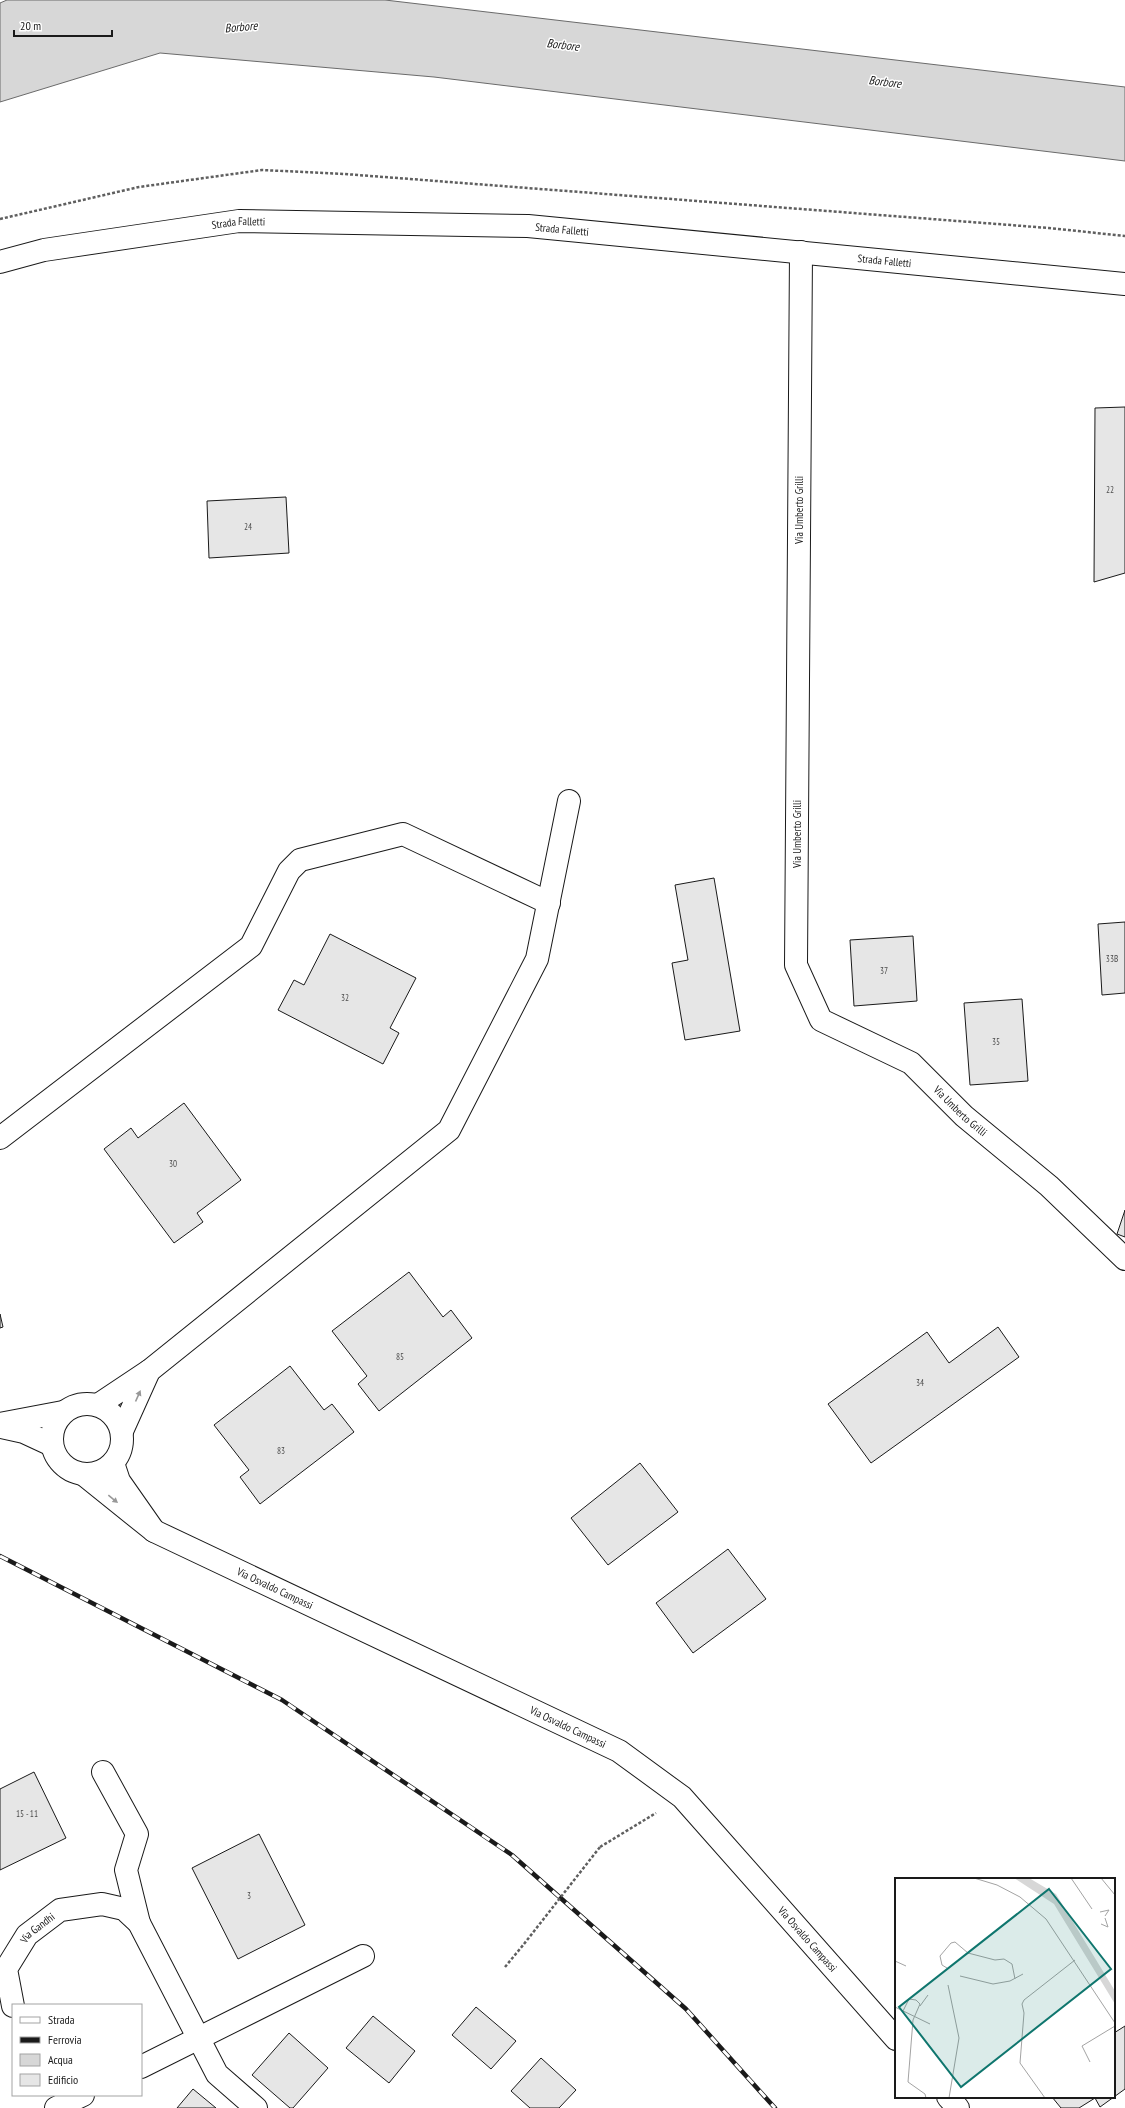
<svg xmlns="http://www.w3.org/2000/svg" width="1125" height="2108" viewBox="0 0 1125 2108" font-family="'PT Sans Narrow',sans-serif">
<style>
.water{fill:#d7d7d7;stroke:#6a6a6a}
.building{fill:#e6e6e6;stroke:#1a1a1a}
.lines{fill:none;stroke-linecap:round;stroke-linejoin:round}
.minor-casing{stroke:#1a1a1a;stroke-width:24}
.path{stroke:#5f5f5f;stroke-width:2.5;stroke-dasharray:3 2;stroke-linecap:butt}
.minor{stroke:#fff;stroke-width:22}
.rail-casing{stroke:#1a1a1a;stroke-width:4.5}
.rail{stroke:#fff;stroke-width:3;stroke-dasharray:9;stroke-linecap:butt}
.path-bridge{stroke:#5f5f5f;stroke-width:2.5;stroke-dasharray:3 2;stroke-linecap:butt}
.oneway{fill:#989898}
.labels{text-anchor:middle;stroke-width:3;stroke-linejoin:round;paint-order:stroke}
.number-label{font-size:9px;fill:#4d4d4d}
.street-label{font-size:11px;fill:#1a1a1a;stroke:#fff}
.water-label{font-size:12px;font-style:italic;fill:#1a1a1a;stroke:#fff}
.inset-road{fill:none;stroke:#a3a3a3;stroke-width:1}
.view{fill:#0f766e;fill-opacity:0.15;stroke:#0f766e;stroke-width:2}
.inset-edge{fill:none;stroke:#1a1a1a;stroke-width:2}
</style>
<rect width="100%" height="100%" fill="#fff"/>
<path class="water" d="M7,0H385L1125,87V161L434,77L160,53L0,102V3Z"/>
<g class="building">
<path d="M1125,407V573L1094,582L1095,408Z"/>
<path d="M286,497L289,553L209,558L207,501Z"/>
<path d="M714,878L740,1031L685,1040L672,963L688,960L675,885Z"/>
<path d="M1125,922V993L1102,995L1098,924Z"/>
<path d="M330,934L416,978L390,1028L399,1033L383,1064L278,1010L294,980L304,985Z"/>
<path d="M913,936L917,1001L854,1006L850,940Z"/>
<path d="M1022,999L1028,1081L970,1085L964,1003Z"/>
<path d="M184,1103L241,1180L197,1213L203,1222L174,1243L104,1149L131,1128L138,1138Z"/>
<path d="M1125,1210V1237L1117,1234Z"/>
<path d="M409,1272L443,1317L451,1310L472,1338L379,1411L358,1384L367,1376L332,1331Z"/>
<path d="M0,1314L3,1327L0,1328Z"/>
<path d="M998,1327L1019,1357L871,1463L828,1404L927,1332L949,1363Z"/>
<path d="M290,1366L324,1410L332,1404L354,1432L260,1504L240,1477L249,1470L214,1425Z"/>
<path d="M640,1463L678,1512L608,1565L571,1518Z"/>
<path d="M728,1549L766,1599L693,1653L656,1603Z"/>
<path d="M34,1772L66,1838L0,1870V1789Z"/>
<path d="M259,1834L305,1925L238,1959L192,1868Z"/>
<path d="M476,2007L516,2041L491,2069L452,2035Z"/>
<path d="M373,2016L415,2051L389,2083L346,2048Z"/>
<path d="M1125,2026V2089L1100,2107L1095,2098L1079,2108H1061L1052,2097H1114V2033Z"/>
<path d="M289,2033L328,2068L293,2108H290L252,2075Z"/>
<path d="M541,2058L576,2090L559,2108H530L511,2091Z"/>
<path d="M193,2089L216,2108H177Z"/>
</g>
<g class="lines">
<g class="minor-casing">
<g id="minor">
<path id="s1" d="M801,252L796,965L821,1020L911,1063L964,1116L1049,1186L1125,1259"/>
<path id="s2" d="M0,262L44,250L239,221L528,226L1125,284"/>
<path d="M0,1138L251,946L289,871L300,860L403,834L549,903"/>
<path d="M149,1371L449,1130L537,959L569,801"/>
<circle cx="87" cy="1439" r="35"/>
<path d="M98,1405L149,1371L122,1431"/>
<path d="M0,1424L63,1412"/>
<path d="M1,1427L24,1432L52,1445"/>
<path d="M83,1474L154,1531L119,1481L113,1463"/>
<path id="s3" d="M154,1531L619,1751L682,1797L896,2039"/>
<path d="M103,1772L137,1834L126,1870L139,1923"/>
<path id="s4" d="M13,2006L6,1969L27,1935L60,1910L102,1904L124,1909L139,1923L217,2074L256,2108"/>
<path d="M141,2067L363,1956"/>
<path d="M948,2097L958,2108"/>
<path d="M56,2108L83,2095"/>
</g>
</g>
<g class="path">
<path d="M0,219L139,187L262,170L345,174L1049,228L1125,236"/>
<path d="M600,1847L656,1813"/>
<path d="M505,1967L524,1944"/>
</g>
<use href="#minor" class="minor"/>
<g class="rail-casing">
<path id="rail" d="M0,1556L282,1700L512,1855L686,2009L775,2108"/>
</g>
<use href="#rail" class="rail"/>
<path class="path-bridge" d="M524,1944L600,1847"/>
</g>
<defs><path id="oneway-solid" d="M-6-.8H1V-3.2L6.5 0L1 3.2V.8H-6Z"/></defs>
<g class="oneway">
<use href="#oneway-solid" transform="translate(138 1396) rotate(-66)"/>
<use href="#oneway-solid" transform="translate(113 1499) rotate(39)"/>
</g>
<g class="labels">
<g class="number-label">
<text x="1110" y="493">22</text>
<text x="248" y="530">24</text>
<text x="1112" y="962">33B</text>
<text x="884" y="974">37</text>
<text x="345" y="1001">32</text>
<text x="996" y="1045">35</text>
<text x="173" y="1167">30</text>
<text x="400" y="1360">85</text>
<text x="920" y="1386">34</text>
<text x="281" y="1454">83</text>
<text x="27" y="1817">15 - 11</text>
<text x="249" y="1899">3</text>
</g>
<g class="street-label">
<text dy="4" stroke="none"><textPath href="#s2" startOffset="242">Strada Falletti</textPath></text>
<text dy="4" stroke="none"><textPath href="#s2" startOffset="566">Strada Falletti</textPath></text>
<text dy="4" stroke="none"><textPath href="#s2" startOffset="890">Strada Falletti</textPath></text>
<text transform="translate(799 510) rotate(-90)" y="4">Via Umberto Grilli</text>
<text transform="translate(797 834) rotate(-90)" y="4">Via Umberto Grilli</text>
<text dy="4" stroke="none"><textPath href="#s1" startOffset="942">Via Umberto Grilli</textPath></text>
<text dy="4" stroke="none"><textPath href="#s3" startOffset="134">Via Osvaldo Campassi</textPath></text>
<text dy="4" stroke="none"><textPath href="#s3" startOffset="458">Via Osvaldo Campassi</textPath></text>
<text dy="4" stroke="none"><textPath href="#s4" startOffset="90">Via Gandhi</textPath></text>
<text dy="4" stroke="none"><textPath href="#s3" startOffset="782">Via Osvaldo Campassi</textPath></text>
</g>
<g class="water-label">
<text transform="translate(241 27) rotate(-5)" y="4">Borbore</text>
<text transform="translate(563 45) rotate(7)" y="4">Borbore</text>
<text transform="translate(885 82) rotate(7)" y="4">Borbore</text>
</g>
</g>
<g transform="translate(895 1878)">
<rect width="220" height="220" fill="#fff"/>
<path d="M119,0H134L161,16L220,113V126L159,26Z" fill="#d7d7d7"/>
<path class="inset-road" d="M79,0L102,7L125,19L151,41L220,145M176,0L197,31M206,0L220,17M205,34L214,32L210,38M206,46L213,49L210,40M0,83L11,88M52,90L47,87L45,78L56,65L60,64L73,75L100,82L109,81L117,86L120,101M65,98L98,106L115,103L128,96M53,107L64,160L54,220M25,128L33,117M0,129L35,146M8,133L14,121L21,122L25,126L18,142L13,204L30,216L31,220M195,184L187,168L220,148M150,220L125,185L129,135L127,126L129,122L180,82"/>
<path class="view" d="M154,11L216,91L66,209L4,129Z"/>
<rect width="220" height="220" class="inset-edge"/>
</g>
<rect x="12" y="2004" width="130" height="92" fill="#ffffff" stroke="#a3a3a3"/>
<rect x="20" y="2017" width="20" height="6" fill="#ffffff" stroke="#a3a3a3"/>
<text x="48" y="2024" font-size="12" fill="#1a1a1a">Strada</text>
<rect x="20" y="2037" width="20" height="6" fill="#1a1a1a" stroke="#a3a3a3"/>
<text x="48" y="2044" font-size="12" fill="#1a1a1a">Ferrovia</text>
<rect x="20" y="2054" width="20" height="12" fill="#d7d7d7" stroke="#a3a3a3"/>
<text x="48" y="2064" font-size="12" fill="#1a1a1a">Acqua</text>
<rect x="20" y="2074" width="20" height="12" fill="#e6e6e6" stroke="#a3a3a3"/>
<text x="48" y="2084" font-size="12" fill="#1a1a1a">Edificio</text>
<path d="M14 30v6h98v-6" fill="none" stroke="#1a1a1a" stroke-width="2"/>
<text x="20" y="30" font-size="12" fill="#1a1a1a" stroke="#ffffff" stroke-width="3" paint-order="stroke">20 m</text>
</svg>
